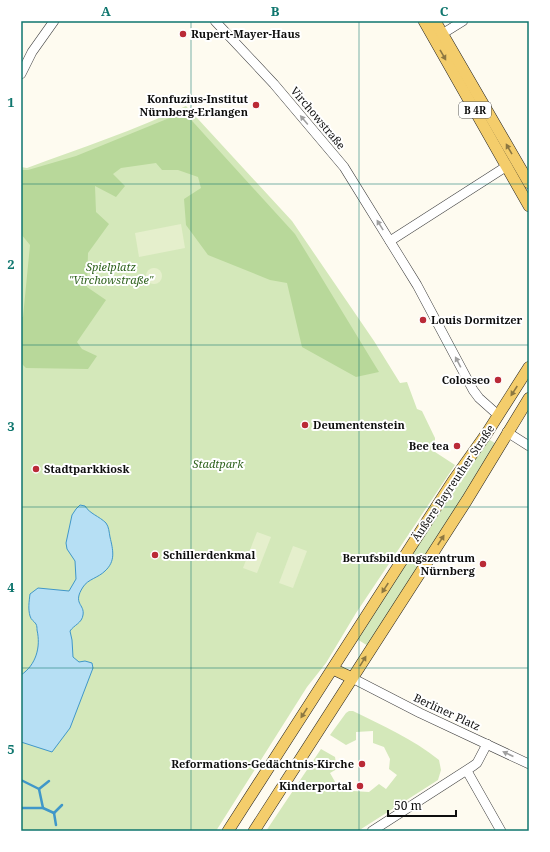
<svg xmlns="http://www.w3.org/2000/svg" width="550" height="852" viewBox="0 0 550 852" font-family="'Noto Serif',serif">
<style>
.green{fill:#d4e8ba}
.forest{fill:#b8d89a}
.pitch{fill:#e5efcc}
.water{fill:#b6dff4;stroke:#4097c9}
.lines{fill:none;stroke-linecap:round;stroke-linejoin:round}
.stream{stroke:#4097c9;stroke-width:2.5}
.minor-casing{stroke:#414141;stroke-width:10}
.major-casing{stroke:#1f1f1f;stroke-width:12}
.minor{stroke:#fff;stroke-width:9}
.major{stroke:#f4cd6b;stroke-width:11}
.oneway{fill:#8c7741}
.oneway2{fill:#9f9f9f}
.grid{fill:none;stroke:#0f766e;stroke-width:1;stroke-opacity:0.55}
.poi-dot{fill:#ba2a37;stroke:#fff;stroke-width:1.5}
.labels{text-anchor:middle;stroke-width:4;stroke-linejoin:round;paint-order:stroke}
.shield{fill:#fff;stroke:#565656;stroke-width:1}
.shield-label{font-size:10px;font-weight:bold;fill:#0e0e0e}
.poi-label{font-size:11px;font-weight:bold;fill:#0e0e0e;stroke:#fff;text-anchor:end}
.street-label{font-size:11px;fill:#0e0e0e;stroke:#fff}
.park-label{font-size:11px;font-style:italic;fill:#316420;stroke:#fff}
.neatline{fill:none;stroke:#0f766e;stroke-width:1.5}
.grid-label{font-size:13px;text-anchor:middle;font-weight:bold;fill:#0f766e}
</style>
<rect width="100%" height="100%" fill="#fefbf0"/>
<g class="green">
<path d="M186,106L292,221L374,341L400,383L407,382L417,409L422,411L435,438V452L455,465L356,613L326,663L307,687L216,831H21V167L27,168C81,148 135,130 186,106Z"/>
<path d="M488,439L495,443L472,482L368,646L357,639L459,481Z"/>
<path d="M349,711H353C383,726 413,739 439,760L441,770L438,780L358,831H266L321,749L335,757L337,769L330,773L338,787L344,783L353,791L369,792L379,784L386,789L397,775L389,769L390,759L384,747L373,743V731L356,732V740L346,745L330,735L346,713Z"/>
</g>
<path class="forest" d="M184,112L295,234L379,372L356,377L302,347L287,283L270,280L208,255L186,225L184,199L201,188L198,177L178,170H162L156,163L121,168L113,174L125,186L116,197L95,186L96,212L109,224L88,253L87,287L106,300L77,342L82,349L97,356L88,369L26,368L21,363V317H23L30,245L21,234V170H28L76,156Z"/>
<g class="pitch">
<path d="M181,224L185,248L139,257L135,233Z"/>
<circle cx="154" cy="276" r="8"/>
<path d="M257,532L271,537L257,573L243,568Z"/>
<path d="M293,546L307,551L293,588L279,583Z"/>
</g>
<path class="water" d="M80,505L85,506C90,514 99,516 106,523C109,527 109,532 110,537C113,550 116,561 105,571C98,578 88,579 83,587C72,604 85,604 83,615C82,623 74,625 70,631L72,640L73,657L79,662L85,661L92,663L93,668L70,728L52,752L21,742V675C36,665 41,647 37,630C37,628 37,626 36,624C34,621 31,620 30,616C28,609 29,602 30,594L38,588L69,591L76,579L75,561L67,549L66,543L72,515L76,509Z"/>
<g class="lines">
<g class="stream">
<path d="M21,780L39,789L43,808"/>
<path d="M39,789L49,781"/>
<path d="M21,808H43L54,813"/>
<path d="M54,813L56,825"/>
<path d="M54,813L62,805"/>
</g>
<g class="minor-casing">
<g id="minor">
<path d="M215,21L274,84L344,167L417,285L473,390L479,398L498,415"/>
<path d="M442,34L463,21"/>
<path d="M21,74L32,52L54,21"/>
<path d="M390,241L507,166"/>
<path d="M507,432L529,446"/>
<path d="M352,678L420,713L529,764"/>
<path d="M467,771L501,831"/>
<path d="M372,831L473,766L477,763L487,744"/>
</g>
</g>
<g class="major-casing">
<g id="major">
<path d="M424,21L529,206"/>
<path d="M435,21L529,183"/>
<path d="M333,669L352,678"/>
<path d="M228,831L453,481L487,433L529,367"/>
<path d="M254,831L467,500L529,398"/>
</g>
</g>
<use href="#minor" class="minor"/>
<use href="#major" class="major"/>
</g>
<defs><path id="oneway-solid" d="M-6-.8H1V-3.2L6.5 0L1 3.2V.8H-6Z"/></defs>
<g class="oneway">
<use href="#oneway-solid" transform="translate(443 55) rotate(60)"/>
<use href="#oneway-solid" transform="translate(509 149) rotate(-120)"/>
<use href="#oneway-solid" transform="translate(514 391) rotate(123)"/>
<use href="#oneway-solid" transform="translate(441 540) rotate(-57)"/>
<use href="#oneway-solid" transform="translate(385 588) rotate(123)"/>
<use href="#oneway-solid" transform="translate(363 661) rotate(-58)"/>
<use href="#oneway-solid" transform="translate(304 713) rotate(123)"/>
</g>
<g class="oneway2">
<use href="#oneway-solid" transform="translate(304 120) rotate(-130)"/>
<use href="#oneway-solid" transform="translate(380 225) rotate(-122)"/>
<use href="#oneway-solid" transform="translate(458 362) rotate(-118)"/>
<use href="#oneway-solid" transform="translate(508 754) rotate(-155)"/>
</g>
<path class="grid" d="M191,21V831M359,21V831M21,184H529M21,345H529M21,507H529M21,668H529"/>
<g class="poi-dot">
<circle cx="183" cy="34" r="4"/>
<circle cx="256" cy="105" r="4"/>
<circle cx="423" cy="320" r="4"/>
<circle cx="498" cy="380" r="4"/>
<circle cx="305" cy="425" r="4"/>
<circle cx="457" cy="446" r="4"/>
<circle cx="36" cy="469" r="4"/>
<circle cx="155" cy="555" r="4"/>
<circle cx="483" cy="564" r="4"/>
<circle cx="362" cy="764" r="4"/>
<circle cx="360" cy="786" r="4"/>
</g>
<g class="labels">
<rect class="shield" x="459" y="102" width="32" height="16" rx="3"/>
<g class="shield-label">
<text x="475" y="114">B 4R</text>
</g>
<g class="poi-label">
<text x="191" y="38" text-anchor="start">Rupert-Mayer-Haus</text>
<text x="248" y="103">Konfuzius-Institut<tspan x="248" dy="13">Nürnberg-Erlangen</tspan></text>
<text x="431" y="324" text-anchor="start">Louis Dormitzer</text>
<text x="490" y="384">Colosseo</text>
<text x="313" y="429" text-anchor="start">Deumentenstein</text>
<text x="449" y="450">Bee tea</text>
<text x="44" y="473" text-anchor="start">Stadtparkkiosk</text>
<text x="163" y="559" text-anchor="start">Schillerdenkmal</text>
<text x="475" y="562">Berufsbildungszentrum<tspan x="475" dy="13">Nürnberg</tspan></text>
<text x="354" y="768">Reformations-Gedächtnis-Kirche</text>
<text x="352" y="790">Kinderportal</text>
</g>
<g class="street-label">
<text transform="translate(318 118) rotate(50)" y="4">Virchowstraße</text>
<text transform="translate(453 483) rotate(-56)" y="4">Äußere Bayreuther Straße</text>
<text transform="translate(447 712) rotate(25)" y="4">Berliner Platz</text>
</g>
<g class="park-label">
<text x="111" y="271">Spielplatz<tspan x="111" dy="13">"Virchowstraße"</tspan></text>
<text x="218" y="468">Stadtpark</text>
</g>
</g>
<rect width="550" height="852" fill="none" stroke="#ffffff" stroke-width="44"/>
<path d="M388 810v6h68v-6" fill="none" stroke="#0e0e0e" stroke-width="2"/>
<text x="394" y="810" font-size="12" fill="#0e0e0e" stroke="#ffffff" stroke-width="3" paint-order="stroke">50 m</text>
<rect x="22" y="22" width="506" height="808" class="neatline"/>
<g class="grid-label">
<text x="106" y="16">A</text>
<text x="275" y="16">B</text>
<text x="444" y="16">C</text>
<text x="11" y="107">1</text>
<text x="11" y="269">2</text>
<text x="11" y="431">3</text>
<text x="11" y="592">4</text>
<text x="11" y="754">5</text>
</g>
</svg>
